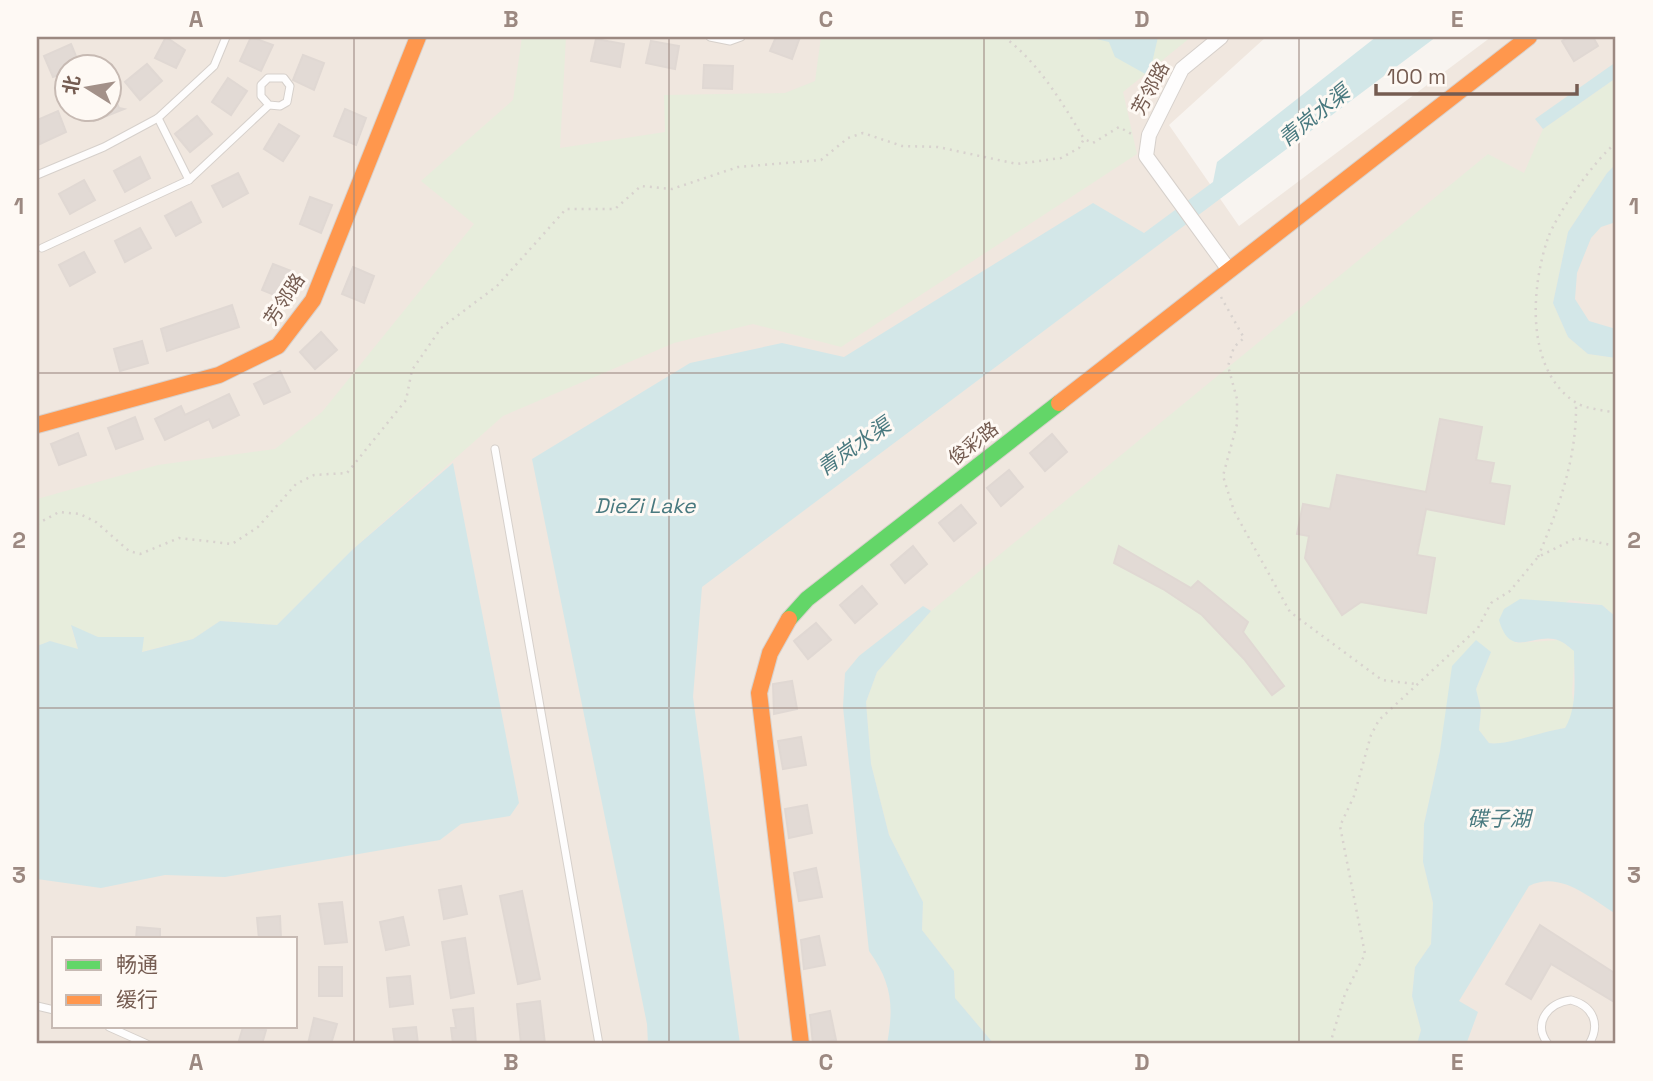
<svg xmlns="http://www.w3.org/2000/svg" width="1653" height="1081" viewBox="0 0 1653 1081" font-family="'Space Grotesk','Noto Sans SC',sans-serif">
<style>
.residential{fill:#f0e7df;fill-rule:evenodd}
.green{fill:#e7eddc}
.water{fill:#d3e7e8}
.building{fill:#e2dad5;stroke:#e0d8d3;stroke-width:2}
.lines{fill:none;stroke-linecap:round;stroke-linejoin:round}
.lane-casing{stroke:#d6d0cb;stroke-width:9}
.street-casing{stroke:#d6d0cb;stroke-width:16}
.fast-casing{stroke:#d8d1cc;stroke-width:18}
.slow-casing{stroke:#d8d1cc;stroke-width:18}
.path{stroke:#d8d2ce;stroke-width:2.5;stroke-dasharray:2 5;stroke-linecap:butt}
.lane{stroke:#fefdfd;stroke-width:7}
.street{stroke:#fefdfd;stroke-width:14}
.fast{stroke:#63d668;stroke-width:16}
.slow{stroke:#ff974d;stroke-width:16}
.grid{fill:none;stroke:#9c8981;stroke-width:2;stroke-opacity:0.55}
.labels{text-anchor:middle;stroke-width:6;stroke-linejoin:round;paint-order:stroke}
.street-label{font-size:19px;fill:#755c51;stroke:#fef9f4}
.water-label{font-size:21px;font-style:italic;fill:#49797f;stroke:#fef9f4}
.neatline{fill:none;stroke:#9c8981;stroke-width:2.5}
.grid-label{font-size:23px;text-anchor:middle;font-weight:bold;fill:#9c8981}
</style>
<rect width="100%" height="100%" fill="#f8f4f0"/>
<path class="residential" d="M37,37H1266L1169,125L1239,226L1491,37H1616V1044H37ZM66,66H108V108H66ZM54,939H296V1027H54Z"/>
<g class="green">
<path d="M522,37H566L560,148L665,132L664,95L785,93L815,81L821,37H1191L1123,92L1137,154L841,347L753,324L674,343L503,416L352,550L277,625L220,621L193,639L141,652L144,637H98L71,626L78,650L50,641L37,646V499L158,465L275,449L322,412L474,224L421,181L513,100Z"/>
<path d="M1616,78V164L1607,173L1568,232L1553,303L1568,337L1588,354L1616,358V617L1602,605L1569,600L1515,643L1559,640L1575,651L1572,693L1575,711L1565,728C1544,731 1504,747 1489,743L1479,730L1481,710L1476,689L1491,652L1440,751L1424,824L1423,862L1433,903L1431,944L1415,967L1412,996L1421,1030L1417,1044H994L955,998L954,971L922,930L923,902L889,835L871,764L866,702L877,672L931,611L1488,154L1524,173L1543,129Z"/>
</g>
<g class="water">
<path d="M1088,37H1158L1149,76L1115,57L1109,42Z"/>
<path d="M1376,37H1436L702,587L693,697L740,1044H648L647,1024L532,459L690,363L782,343L844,357L1093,203L1144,233L1213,182L1217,162Z"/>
<path d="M1616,62V78L1543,129L1535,119Z"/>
<path d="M1616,164V222L1601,227L1591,238L1577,273L1575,299L1589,321L1616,329V358L1588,354L1568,337L1553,303L1568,232L1607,173Z"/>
<path d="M453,463L519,803L510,816L461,824L440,840L225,877L165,875L101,888L37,879V646L50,641L78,649L71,625L98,637H144L142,652L193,639L220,621L277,625L352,550Z"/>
<path d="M1520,599L1602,605L1616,617V914C1590,898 1560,870 1529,886L1459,1001L1478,1012L1467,1042L1417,1044L1421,1030L1412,996L1415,967L1431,944L1433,903L1423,862L1424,824L1440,751L1452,666L1476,640L1491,652L1476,689L1481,710L1479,730L1489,743C1504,746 1544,731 1565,728C1578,707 1574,677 1574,651C1570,648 1565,643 1560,641C1535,630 1511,662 1499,620L1504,609Z"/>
<path d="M923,606L931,611L877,672L866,702L871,764L889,835L923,902L922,930L954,971L955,998L994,1044H887C894,1006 892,983 869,951L843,707L845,673L859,656Z"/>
</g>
<g class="building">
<path d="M166,37L185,50L176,68L155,58Z"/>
<path d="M251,37L273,45L261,71L240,61Z"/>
<path d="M776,37H800L792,59L770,51Z"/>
<path d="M1569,37H1593L1598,46L1574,61L1562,41Z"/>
<path d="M596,39L624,44L620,67L591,61Z"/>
<path d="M651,41L679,46L675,69L646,63Z"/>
<path d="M71,44L80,66H66V72L53,77L44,56Z"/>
<path d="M303,55L324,63L314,90L293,80Z"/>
<path d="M147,64L162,81L140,100L125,82Z"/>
<path d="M704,65L733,66L732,89L703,88Z"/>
<path d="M228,78L247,91L231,115L212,102Z"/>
<path d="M109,83L119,108L124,109L94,121L88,108H108Z"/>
<path d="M345,109L366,118L356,145L334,136Z"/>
<path d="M58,111L66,132L40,144L37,120Z"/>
<path d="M197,116L212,134L190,152L175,134Z"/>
<path d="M279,124L299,136L283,161L264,149Z"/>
<path d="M140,157L150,178L125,192L114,171Z"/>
<path d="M238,173L248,193L223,207L212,186Z"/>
<path d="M84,180L95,200L70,214L59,194Z"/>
<path d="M310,197L332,205L321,233L300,224Z"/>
<path d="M191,202L201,222L176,236L165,216Z"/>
<path d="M140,228L151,248L125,262L115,241Z"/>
<path d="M84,252L95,272L70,286L59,265Z"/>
<path d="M273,264L294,272L284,299L262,290Z"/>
<path d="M353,267L374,276L364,303L342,294Z"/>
<path d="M232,305L239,327L167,351L161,329Z"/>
<path d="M321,332L337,350L315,369L300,352Z"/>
<path d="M142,341L148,363L120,371L114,349Z"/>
<path d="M280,371L290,392L264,404L254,384Z"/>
<path d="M229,394L239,415L213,428L209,419L165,440L155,419L181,406L185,415Z"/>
<path d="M135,417L143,439L116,449L108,428Z"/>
<path d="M1440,419L1482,427L1476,460L1494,463L1490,483L1510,486L1504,524L1426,509L1417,555L1435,558L1426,613L1361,602L1342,615L1305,558L1309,536L1297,534L1303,504L1330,509L1337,475L1426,492Z"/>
<path d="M78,433L86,455L59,465L51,444Z"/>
<path d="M1052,434L1067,452L1045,471L1030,453Z"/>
<path d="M1009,470L1023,487L1001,506L987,488Z"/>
<path d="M961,505L976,523L954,541L939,523Z"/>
<path d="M913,546L927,564L905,583L891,565Z"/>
<path d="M1119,546L1191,588L1198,581L1248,622L1243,632L1284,686L1272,695L1244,659L1202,615L1163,589L1114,563Z"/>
<path d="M862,586L877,604L855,623L840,605Z"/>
<path d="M816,623L831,640L808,659L794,641Z"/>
<path d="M792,681L797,709L774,714L773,684Z"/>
<path d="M801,737L806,765L783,769L778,741Z"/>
<path d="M807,805L812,833L789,838L785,809Z"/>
<path d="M816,868L822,897L799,901L794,873Z"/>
<path d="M461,886L467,914L444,919L439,890Z"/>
<path d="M522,891L540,979L518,984L500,896Z"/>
<path d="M342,902L347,942L325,944L319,904Z"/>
<path d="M280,916L281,939H259L257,918Z"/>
<path d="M403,917L409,945L386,950L380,922Z"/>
<path d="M1540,925L1616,974V1003L1551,964L1531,999L1506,984Z"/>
<path d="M137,927L160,929V939H136Z"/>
<path d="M819,936L825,965L804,969L801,940Z"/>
<path d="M465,938L474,993L451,998L442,942Z"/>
<rect x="319" y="967" width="23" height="29"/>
<path d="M410,976L413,1004L390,1007L387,978Z"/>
<path d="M540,1001L545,1044H521L517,1004Z"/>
<path d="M473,1008L476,1044H453L451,1028H456L453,1010Z"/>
<path d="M830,1011L836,1040L813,1044L810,1015Z"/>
<path d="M314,1018L337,1024L331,1044H308Z"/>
<path d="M243,1027L266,1030L262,1044H238Z"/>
<path d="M416,1027L418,1044H395L393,1029Z"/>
</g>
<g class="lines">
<g class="lane-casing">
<g id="lane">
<path d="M710,37L730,41L741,37"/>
<path d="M158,118L189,180"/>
<path d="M37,175L104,147L158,118L214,66L226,37"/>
<path d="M42,248L189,180L269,105L280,106L287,102L290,86L284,78H268L261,85V96L269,105"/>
<path d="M495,449L599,1044"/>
<path d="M37,1006L54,1010"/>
<path d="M109,1027L147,1044"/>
<path d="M1548,1044C1532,1023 1548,1003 1571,1000C1593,1006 1601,1024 1589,1044"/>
</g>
</g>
<g class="street-casing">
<path id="street" d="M1221,37L1182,69L1149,135L1146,156L1229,270"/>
</g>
<g class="fast-casing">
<path id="fast" d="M789,619L807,599L1059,403"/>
</g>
<g class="slow-casing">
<g id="slow">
<path d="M1059,403L1529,37"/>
<path d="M37,425L219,375L278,346L313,300L418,37"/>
<path d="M789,619L770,653L759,693L801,1044"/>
</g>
</g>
<g class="path">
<path d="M1004,37C1038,62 1062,102 1084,139"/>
<path d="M1616,143C1596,158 1556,215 1548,238C1531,287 1525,369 1575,402C1585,409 1604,410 1616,413"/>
<path d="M1221,297L1244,338L1234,347L1228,366L1237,399V424L1223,476L1234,511L1290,612L1382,680L1415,684"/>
<path d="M37,524L59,512L80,514L96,522L129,551L140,554L179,538L232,544L258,527L296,484L314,475L347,473L406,400L412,370L441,328L497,286L566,209H615L641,186L672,189L738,167L821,160L848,138L863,133L902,146L938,147L1017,164L1061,158L1079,148L1084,139L1093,143L1119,127L1135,136"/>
<path d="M1538,557C1559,507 1577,458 1576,403"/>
<path d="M1330,1044L1345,994L1365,954L1340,826L1354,796L1371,735L1379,720L1478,628L1491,603L1510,591L1538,557L1576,538L1616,546"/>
</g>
<use href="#lane" class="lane"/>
<use href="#street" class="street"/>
<use href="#fast" class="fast"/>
<use href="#slow" class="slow"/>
</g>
<path class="grid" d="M354,37V1044M669,37V1044M984,37V1044M1299,37V1044M37,373H1616M37,708H1616"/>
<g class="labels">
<g class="street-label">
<text transform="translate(1150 88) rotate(-62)" y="7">芳邻路</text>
<text transform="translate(284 299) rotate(-57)" y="7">芳邻路</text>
<text transform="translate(973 443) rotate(-38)" y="7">俊彩路</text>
</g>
<g class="water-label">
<text transform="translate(1314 116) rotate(-39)" y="7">青岚水渠</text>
<text transform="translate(854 447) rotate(-35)" y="7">青岚水渠</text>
<text x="645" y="513">DieZi Lake</text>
<text x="1499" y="826">碟子湖</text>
</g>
</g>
<rect width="1653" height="1081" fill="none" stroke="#fef9f4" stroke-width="77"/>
<rect x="52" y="937" width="245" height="91" fill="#fef9f4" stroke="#c7bab3" stroke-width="2"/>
<rect x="66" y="960" width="35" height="10" fill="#63d668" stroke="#c7bab3" stroke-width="2"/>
<text x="116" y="972" font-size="21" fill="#755c51">畅通</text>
<rect x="66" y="995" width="35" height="10" fill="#ff974d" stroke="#c7bab3" stroke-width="2"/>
<text x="116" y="1007" font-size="21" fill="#755c51">缓行</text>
<g transform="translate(88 88) rotate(281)"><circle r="33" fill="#fef9f4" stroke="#c7bab3" stroke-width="2"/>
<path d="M0-5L12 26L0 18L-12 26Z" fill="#a39189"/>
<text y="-10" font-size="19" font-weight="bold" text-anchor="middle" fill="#755c51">北</text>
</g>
<path d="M1376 84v10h201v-10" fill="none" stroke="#755c51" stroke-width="3.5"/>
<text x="1387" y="84" font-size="21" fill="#755c51" stroke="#fef9f4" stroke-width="5" paint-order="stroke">100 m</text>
<rect x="38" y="38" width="1576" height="1004" class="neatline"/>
<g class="grid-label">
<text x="196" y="27">A</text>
<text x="511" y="27">B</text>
<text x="826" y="27">C</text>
<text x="1142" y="27">D</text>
<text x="1457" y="27">E</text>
<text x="19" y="214">1</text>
<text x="1634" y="214">1</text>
<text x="19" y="548">2</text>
<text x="1634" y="548">2</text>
<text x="19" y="883">3</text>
<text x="1634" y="883">3</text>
<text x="196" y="1070">A</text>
<text x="511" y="1070">B</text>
<text x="826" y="1070">C</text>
<text x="1142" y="1070">D</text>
<text x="1457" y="1070">E</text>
</g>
</svg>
